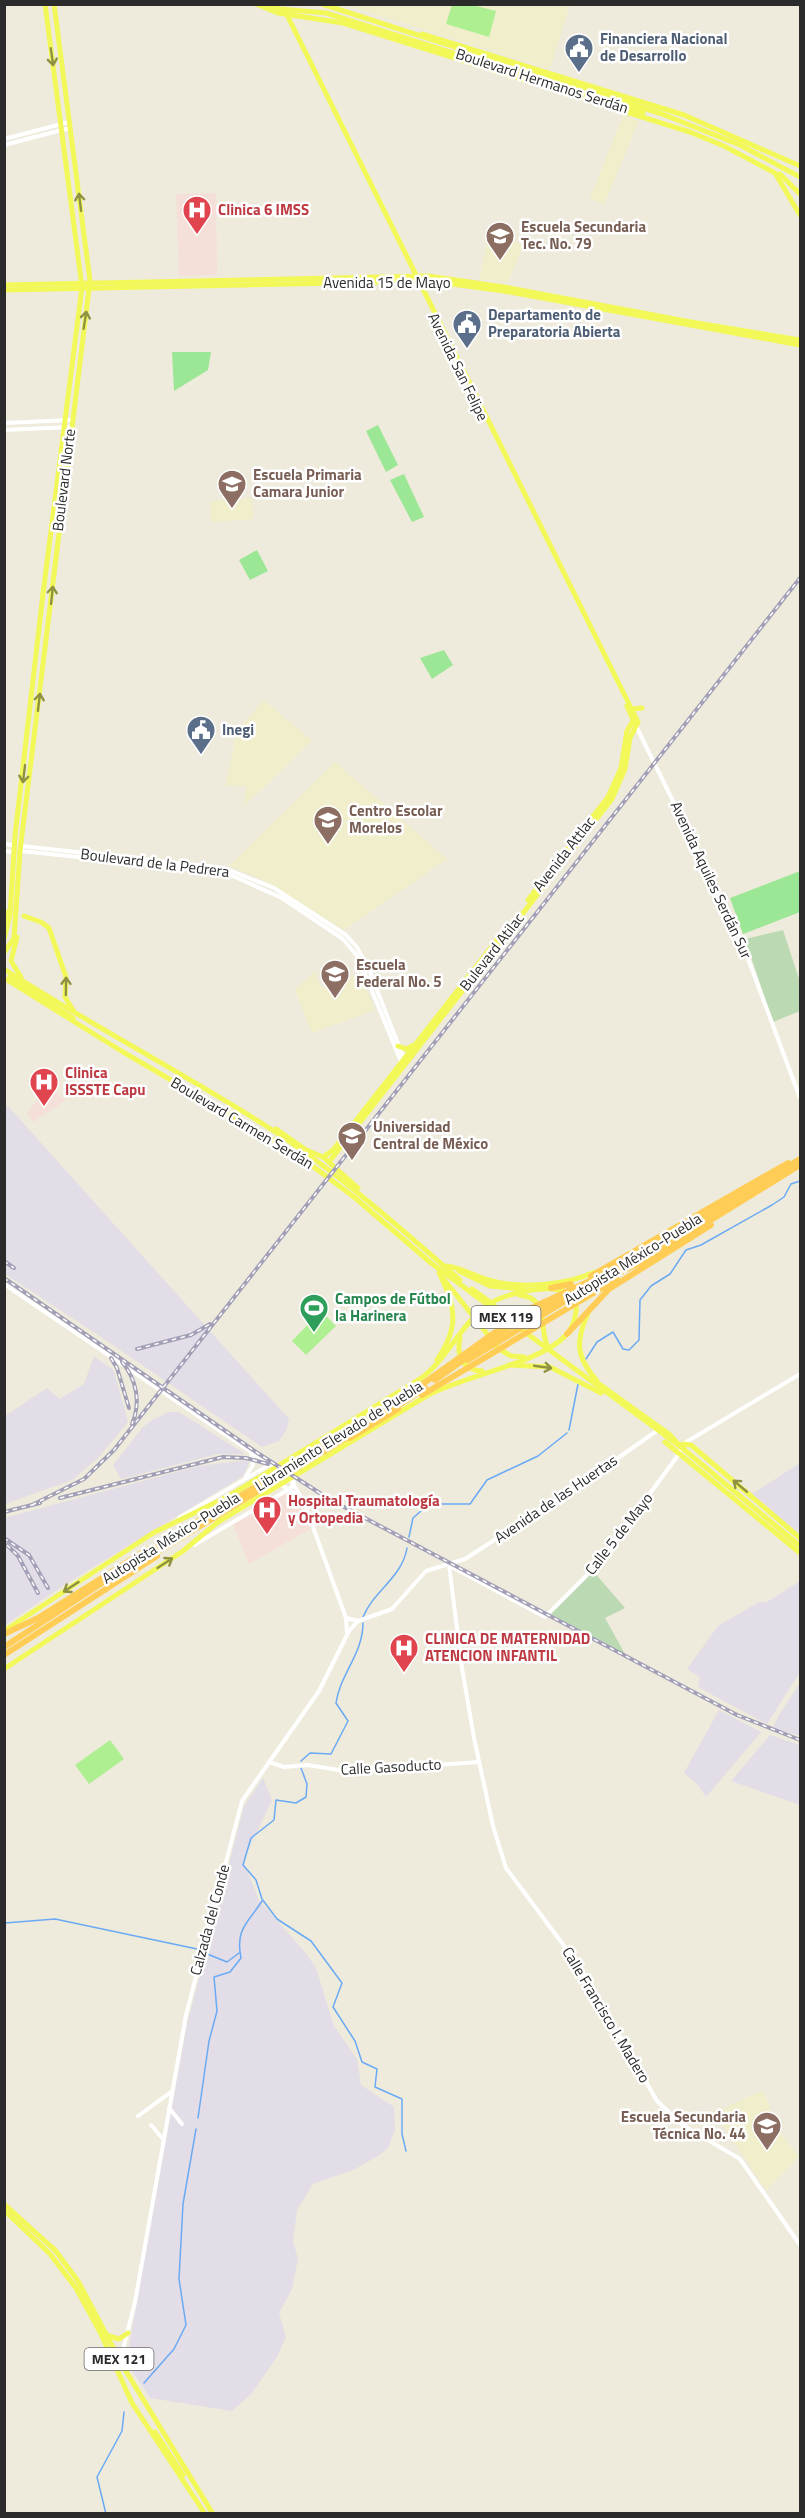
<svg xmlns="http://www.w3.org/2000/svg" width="805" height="2518" viewBox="0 0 805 2518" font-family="'Titillium Web',sans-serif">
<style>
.industrial{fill:#e2dde6}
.education{fill:#f0eecb}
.medical{fill:#f5e0d9}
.green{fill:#9ce796}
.cemetery{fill:#bbd9b3}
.pitch{fill:#aeef91}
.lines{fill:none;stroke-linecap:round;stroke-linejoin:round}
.stream{stroke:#6aaaf5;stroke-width:1.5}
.minor{stroke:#fff;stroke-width:4}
.major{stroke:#f2f857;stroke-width:5}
.highway{stroke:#ffcd56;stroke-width:6}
.rail-casing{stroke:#a29fb6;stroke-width:4}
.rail{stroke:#fff;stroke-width:1.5;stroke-dasharray:4.5;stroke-linecap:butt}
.oneway{stroke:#8e9241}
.labels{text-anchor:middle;stroke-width:5;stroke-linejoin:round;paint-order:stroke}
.shield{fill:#fff;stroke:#6b6b6b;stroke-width:1.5}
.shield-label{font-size:14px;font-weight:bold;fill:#2b2b2b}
.service-label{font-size:15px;font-weight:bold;fill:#4e5e75;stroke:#fff;text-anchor:start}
.street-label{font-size:15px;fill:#2b2b2b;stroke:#fff}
.health-label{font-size:15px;font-weight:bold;fill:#be3a42;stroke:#fff;text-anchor:start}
.education-label{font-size:15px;font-weight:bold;fill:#785e54;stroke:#fff;text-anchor:start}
.leisure-label{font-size:15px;font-weight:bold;fill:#27864d;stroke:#fff;text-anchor:start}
</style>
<rect width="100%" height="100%" fill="#eeebdc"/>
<g class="industrial">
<path d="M7,1105L289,1419L287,1429L279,1441L262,1447L101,1337L5,1274L4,1107Z"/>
<path d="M94,1356L114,1371L128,1422L98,1458L72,1480L5,1504V1416L47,1388L59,1399L84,1384Z"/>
<path d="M169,1412H179L245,1454H218L121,1479L113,1465L143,1427L152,1420Z"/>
<path d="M247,1460L249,1463L243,1476L64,1585L5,1625L4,1518L199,1466Z"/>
<path d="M800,1463V1535L752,1494Z"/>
<path d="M800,1581V1672L767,1724L698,1687L700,1677L687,1669L718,1626L759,1602H767Z"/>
<path d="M800,1683V1736L773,1728L779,1715Z"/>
<path d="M719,1710L761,1732L706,1797L697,1784L684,1773Z"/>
<path d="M770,1735L800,1745V1805L731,1781Z"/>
<path d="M263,1778L272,1800L243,1861L259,1900L304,1951L316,1968L334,2026L357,2059L361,2085L394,2107L395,2130L388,2148L378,2156L353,2170L313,2184L297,2210L293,2241L298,2259L292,2289L279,2313L286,2337L277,2357L251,2394L232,2411L150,2398L126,2362L187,2024L244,1806Z"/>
</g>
<g class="education">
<path d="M345,5H570L550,69Z"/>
<path d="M623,115L639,121L604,205L590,198Z"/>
<path d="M488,236L524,244L508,282L479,279Z"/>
<path d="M252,498L253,519L211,522L210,501Z"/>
<path d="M264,700L312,741L244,806L246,786H225L237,731Z"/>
<path d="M335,762L447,859L344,930L263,880L229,866Z"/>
<path d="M315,971L321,988L360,973L375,1010L312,1033L295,990Z"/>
<path d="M763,2090L772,2113L768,2117L799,2157L766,2190L715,2113Z"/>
</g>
<g class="medical">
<path d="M216,193L217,275L179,276L176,194Z"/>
<path d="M47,1087L66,1100L33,1122L27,1113Z"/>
<path d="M282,1494L290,1495L299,1501L310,1529L249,1564L233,1524Z"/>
</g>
<g class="green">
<path d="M172,352H211L208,370L174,391Z"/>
<path d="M378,425L398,465L386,472L366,431Z"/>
<path d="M404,474L424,517L412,522L390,480Z"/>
<path d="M257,550L268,571L250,580L239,560Z"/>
<path d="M444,650L453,665L432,679L420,658Z"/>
<path d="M800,871V912L743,934L730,898Z"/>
</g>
<g class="cemetery">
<path d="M783,930L800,982V1011L773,1022L745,939Z"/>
<path d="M593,1571L625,1608L605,1618L625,1654L550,1614Z"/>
</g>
<g class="pitch">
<path d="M452,5H472L496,11L489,37L446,24Z"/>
<path d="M321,1311L336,1326L306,1355L292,1341Z"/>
<path d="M110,1740L124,1759L89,1784L75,1765Z"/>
</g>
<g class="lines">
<g class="stream">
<path d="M586,1359L597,1342L613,1332L623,1349L629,1350L639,1340L640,1300L651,1286L670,1274L686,1250L701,1245L772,1205L784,1197L791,1184L800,1181"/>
<path d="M569,1430L578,1384"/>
<path d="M409,1537L413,1518L429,1504H470L487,1480L538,1456L567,1433"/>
<path d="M363,1617C374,1590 402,1578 407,1548"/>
<path d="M301,1761L310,1753L331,1754L348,1721L336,1703C340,1674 363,1654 363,1623"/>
<path d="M301,1768L307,1784L306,1797L296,1803L276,1800L274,1820L251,1838L243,1865L256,1880L262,1899L277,1919L311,1941L342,1983L333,2007L355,2041L362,2062L377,2069L375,2087L402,2099V2134L406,2151"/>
<path d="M5,1923L55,1919L197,1949"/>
<path d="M205,1953L227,1962L239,1953"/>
<path d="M198,2118L209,2041L217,2011L214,1977L230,1972L241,1958C235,1929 248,1923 262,1901"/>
<path d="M144,2383L174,2349L186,2325L179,2279L183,2204L196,2129"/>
<path d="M106,2514L97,2477L122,2431L124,2412"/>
</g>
<g class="minor">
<path d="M4,139L69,122"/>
<path d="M4,145L70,128"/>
<path d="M4,423L71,420"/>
<path d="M4,430L71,427"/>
<path d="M636,726L740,937L800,1098"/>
<path d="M4,844L13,845"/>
<path d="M21,846L224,868L274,888L346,935L356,946L368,967L404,1059"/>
<path d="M4,851L12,852"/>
<path d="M20,851L224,872L282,898L343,939L358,957L402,1064"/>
<path d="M4,1284L282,1473"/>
<path d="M245,1478L253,1465L251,1452"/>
<path d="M290,1479L304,1502L346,1618L347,1634"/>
<path d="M279,1483L302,1499"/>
<path d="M179,1518L271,1464"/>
<path d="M194,1545L291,1488L294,1482"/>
<path d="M449,1565L462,1668L474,1738L493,1826L506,1868L582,1970L657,2101L684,2126L740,2159L800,2245"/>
<path d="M450,1566L545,1617L598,1564L679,1454L683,1444L800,1374"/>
<path d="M346,1618L358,1621"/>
<path d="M269,1762L284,1767L308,1765L345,1771L479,1762"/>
<path d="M169,2108L182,2124"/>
<path d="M138,2116L171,2092"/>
<path d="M151,2125L163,2139"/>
<path d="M120,2361L135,2302L186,2015L242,1801L319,1691L349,1631L358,1621L392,1609L426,1571L465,1559L578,1486L658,1430"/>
</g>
<g class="major">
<path d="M256,4L278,13L343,23L690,132L724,146L775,173L800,215"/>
<path d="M267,4L280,9L326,13L643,113"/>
<path d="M322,4L662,114L740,145L800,177"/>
<path d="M284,9L638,722L630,738L625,769L612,799L329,1162"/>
<path d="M422,34L684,115L800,166"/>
<path d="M780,174L800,194"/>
<path d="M4,285L428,276L504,287L691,322L800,340"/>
<path d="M4,290L430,281L504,291L800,345"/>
<path d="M627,706L636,726"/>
<path d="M632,709L642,708"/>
<path d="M528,900L608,797L621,768L627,731L633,721"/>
<path d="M24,916L41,922L49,928L66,977L65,997L73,1010"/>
<path d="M4,924L7,912"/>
<path d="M17,937L11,961L21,977"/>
<path d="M4,939L10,915L15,836L43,594L82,287L45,4"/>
<path d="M4,953L14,938L20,851L90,281L54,4"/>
<path d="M4,969C89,1024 178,1070 263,1124C334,1169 397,1225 460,1280"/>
<path d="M10,977L73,1018"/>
<path d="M4,978L123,1052L291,1150L354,1197L431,1263L681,1447L800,1546"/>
<path d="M398,1046L406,1049L414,1045"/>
<path d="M276,1129L306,1150L323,1157L358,1188"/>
<path d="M323,1157L333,1150L507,927"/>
<path d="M447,1266C462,1268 476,1277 492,1281C522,1289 566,1285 595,1272"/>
<path d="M459,1271L490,1286L523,1289"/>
<path d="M439,1273L499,1349L511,1356L524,1357"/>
<path d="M472,1289L494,1305"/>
<path d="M519,1295C549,1297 539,1326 547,1345"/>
<path d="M588,1313C575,1342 576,1357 597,1381"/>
<path d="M460,1338C456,1356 463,1370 482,1371"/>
<path d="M437,1360C458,1329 457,1310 441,1277"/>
<path d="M509,1365L550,1367L601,1393"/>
<path d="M595,1381L669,1434L681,1447"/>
<path d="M665,1442L800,1553"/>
<path d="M683,1444L691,1445L800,1538"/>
<path d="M4,1631L153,1533L229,1496L420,1379C449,1358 461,1322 491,1303C508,1292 580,1274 576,1311C575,1320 571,1330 565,1336C542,1362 464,1376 428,1395L218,1522L183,1551L4,1669"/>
<path d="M4,2204L55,2250L78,2281L124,2368L213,2514"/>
<path d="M4,2210L50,2254L76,2288L100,2332L132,2403L205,2514"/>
<path d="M109,2336L119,2339L128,2333"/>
<path d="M155,2432L183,2475"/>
</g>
<g class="highway">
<path d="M591,1276L788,1163"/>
<path d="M551,1288L571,1284"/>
<path d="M567,1334L609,1289L711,1225"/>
<path d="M468,1360L567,1300"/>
<path d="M435,1380L523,1318L646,1260L800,1165"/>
<path d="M422,1395L617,1279"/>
<path d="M393,1409L425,1388"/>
<path d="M350,1438L398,1409"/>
<path d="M152,1555L351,1435"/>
<path d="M4,1634L38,1618L148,1549"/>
<path d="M4,1647L180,1532L396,1403L525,1311L633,1261L800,1159"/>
<path d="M4,1655L157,1556"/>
</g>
<g class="rail-casing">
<g id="rail">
<path d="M4,1261L14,1268"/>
<path d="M4,1278L256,1452L329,1499L737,1715L800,1740"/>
<path d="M137,1349L191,1335L210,1324"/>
<path d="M111,1358L117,1368L129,1408"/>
<path d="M122,1362C137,1380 141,1403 132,1424"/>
<path d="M60,1498L223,1457L246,1458L268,1464"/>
<path d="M32,1505L84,1479L114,1450L800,578"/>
<path d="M4,1512L40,1503"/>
<path d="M4,1538L29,1555L48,1588"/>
<path d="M7,1545L18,1556L38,1593"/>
</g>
</g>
<use href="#rail" class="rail"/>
</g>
<defs><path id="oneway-shaft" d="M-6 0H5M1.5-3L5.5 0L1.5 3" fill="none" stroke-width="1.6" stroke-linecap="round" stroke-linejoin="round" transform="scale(1.5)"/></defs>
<g class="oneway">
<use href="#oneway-shaft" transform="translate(52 57) rotate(82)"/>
<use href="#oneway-shaft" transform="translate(80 202) rotate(-97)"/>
<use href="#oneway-shaft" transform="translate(85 320) rotate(-81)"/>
<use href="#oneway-shaft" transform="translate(52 595) rotate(-84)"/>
<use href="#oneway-shaft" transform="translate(39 702) rotate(-83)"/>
<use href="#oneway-shaft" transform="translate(24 774) rotate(97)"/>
<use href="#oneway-shaft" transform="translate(66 986) rotate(-89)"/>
<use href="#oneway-shaft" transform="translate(543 1367) rotate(8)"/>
<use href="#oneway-shaft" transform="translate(740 1486) rotate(-140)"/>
<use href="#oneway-shaft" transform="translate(165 1563) rotate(-33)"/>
<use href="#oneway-shaft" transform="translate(71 1587) rotate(147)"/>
</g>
<defs>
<g id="civic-pin" transform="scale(1.5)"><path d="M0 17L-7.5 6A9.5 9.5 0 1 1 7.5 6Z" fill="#5c6f8a" stroke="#fff"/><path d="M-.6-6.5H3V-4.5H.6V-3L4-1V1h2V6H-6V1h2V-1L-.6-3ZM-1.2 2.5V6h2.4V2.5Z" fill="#fff"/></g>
<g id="hospital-pin" transform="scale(1.5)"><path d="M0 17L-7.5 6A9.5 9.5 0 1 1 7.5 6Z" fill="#e0444e" stroke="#fff"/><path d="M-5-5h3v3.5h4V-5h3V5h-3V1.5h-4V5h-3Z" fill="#fff"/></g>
<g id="university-pin" transform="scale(1.5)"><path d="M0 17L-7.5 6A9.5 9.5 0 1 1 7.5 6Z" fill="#8d6e63" stroke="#fff"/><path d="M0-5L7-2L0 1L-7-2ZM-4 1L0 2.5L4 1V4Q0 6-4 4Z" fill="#fff"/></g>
<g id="stadium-pin" transform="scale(1.5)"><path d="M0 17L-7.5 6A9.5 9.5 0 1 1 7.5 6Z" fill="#2e9e5b" stroke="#fff"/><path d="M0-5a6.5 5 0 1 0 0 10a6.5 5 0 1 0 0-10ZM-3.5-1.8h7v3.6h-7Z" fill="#fff"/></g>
</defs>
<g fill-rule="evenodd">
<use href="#civic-pin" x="579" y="48"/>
<use href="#hospital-pin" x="197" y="210"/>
<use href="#university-pin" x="500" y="236"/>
<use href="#civic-pin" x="467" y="324"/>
<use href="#university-pin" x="232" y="484"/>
<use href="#civic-pin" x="201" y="730"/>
<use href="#university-pin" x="328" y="820"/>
<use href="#university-pin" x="335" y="974"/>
<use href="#hospital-pin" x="44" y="1082"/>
<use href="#university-pin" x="352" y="1136"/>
<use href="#stadium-pin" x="314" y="1308"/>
<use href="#hospital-pin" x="267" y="1510"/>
<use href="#hospital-pin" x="404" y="1648"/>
<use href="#university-pin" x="767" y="2126"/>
</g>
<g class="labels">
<g class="shield">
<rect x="471.5" y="1306" width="69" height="22" rx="4.5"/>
<rect x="84.5" y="2348" width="69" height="22" rx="4.5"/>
</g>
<g class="shield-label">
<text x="506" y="1322">MEX 119</text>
<text x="119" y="2364">MEX 121</text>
</g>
<g class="service-label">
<text x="600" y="44">Financiera Nacional<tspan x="600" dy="17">de Desarrollo</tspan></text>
<text x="488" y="320">Departamento de<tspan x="488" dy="17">Preparatoria Abierta</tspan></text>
<text x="222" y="735">Inegi</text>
</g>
<g class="street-label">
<text transform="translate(542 81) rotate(18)" y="5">Boulevard Hermanos Serdán</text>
<text x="387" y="288">Avenida 15 de Mayo</text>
<text transform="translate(458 367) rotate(64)" y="5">Avenida San Felipe</text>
<text transform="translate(64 480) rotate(-83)" y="5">Boulevard Norte</text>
<text transform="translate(564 854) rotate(-52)" y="5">Avenida Attlac</text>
<text transform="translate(155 863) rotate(7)" y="5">Boulevard de la Pedrera</text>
<text transform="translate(711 880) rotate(65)" y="5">Avenida Aquiles Serdán Sur</text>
<text transform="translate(492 952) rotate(-52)" y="5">Bulevard Atilac</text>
<text transform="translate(242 1123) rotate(31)" y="5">Boulevard Carmen Serdán</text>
<text transform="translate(633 1259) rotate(-32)" y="5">Autopista México-Puebla</text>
<text transform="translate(339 1436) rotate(-32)" y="5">Libramiento Elevado de Puebla</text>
<text transform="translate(556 1499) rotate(-34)" y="5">Avenida de las Huertas</text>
<text transform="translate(619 1534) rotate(-52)" y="5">Calle 5 de Mayo</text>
<text transform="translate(171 1538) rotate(-32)" y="5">Autopista México-Puebla</text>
<text transform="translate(391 1767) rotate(-3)" y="5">Calle Gasoducto</text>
<text transform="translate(210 1920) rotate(-75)" y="5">Calzada del Conde</text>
<text transform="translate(606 2015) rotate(59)" y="5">Calle Francisco I. Madero</text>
</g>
<g class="health-label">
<text x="218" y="215">Clinica 6 IMSS</text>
<text x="65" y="1078">Clinica<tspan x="65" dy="17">ISSSTE Capu</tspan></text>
<text x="288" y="1506">Hospital Traumatología<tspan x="288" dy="17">y Ortopedia</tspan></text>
<text x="425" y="1644">CLINICA DE MATERNIDAD<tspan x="425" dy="17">ATENCION INFANTIL</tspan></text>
</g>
<g class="education-label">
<text x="521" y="232">Escuela Secundaria<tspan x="521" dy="17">Tec. No. 79</tspan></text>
<text x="253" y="480">Escuela Primaria<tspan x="253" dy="17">Camara Junior</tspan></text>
<text x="349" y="816">Centro Escolar<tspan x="349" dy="17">Morelos</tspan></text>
<text x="356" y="970">Escuela<tspan x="356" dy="17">Federal No. 5</tspan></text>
<text x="373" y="1132">Universidad<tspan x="373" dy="17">Central de México</tspan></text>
<text x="746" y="2122" text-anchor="end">Escuela Secundaria<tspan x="746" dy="17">Técnica No. 44</tspan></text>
</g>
<g class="leisure-label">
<text x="335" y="1304">Campos de Fútbol<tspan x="335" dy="17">la Harinera</tspan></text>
</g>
</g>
<rect width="805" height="2518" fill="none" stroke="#2b2b2b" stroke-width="12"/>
</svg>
